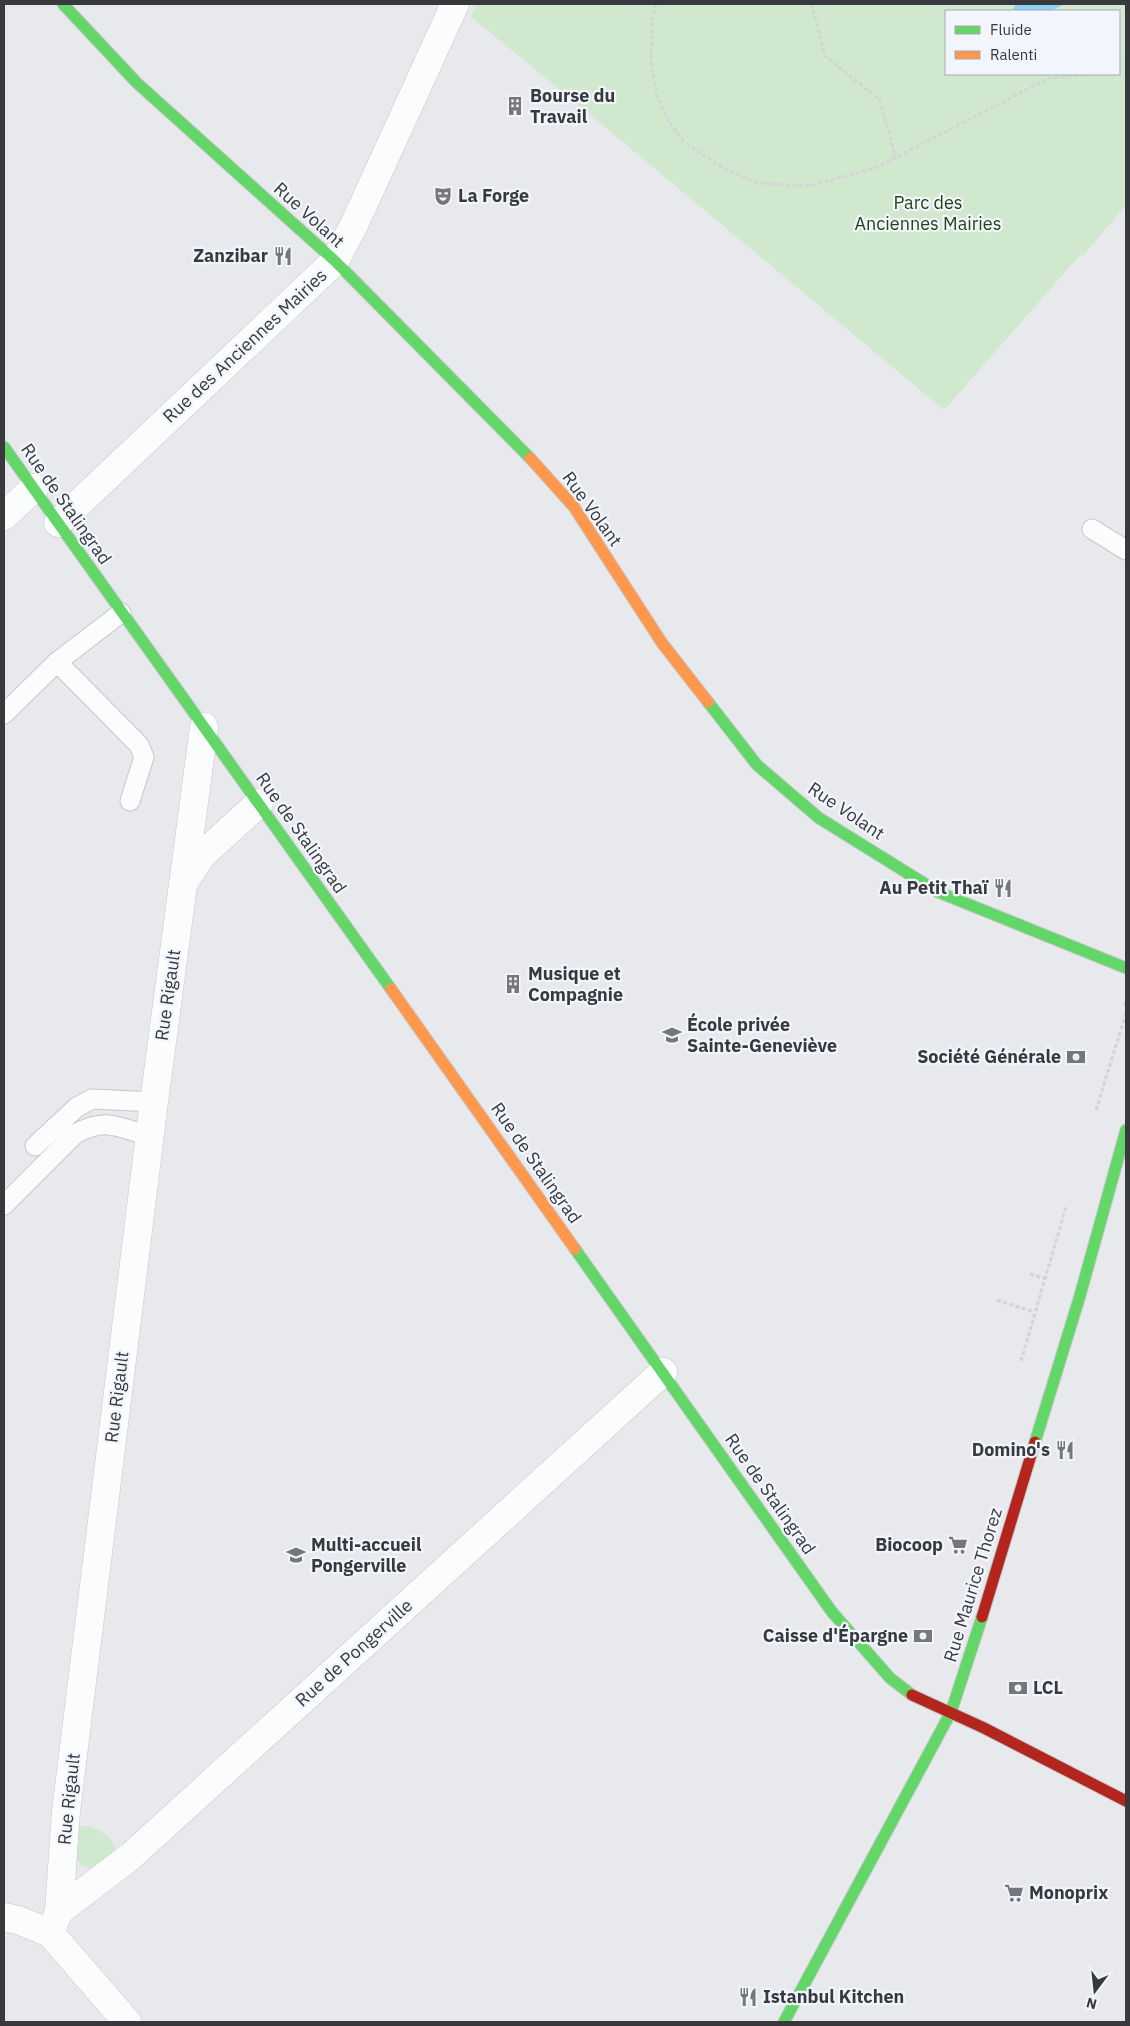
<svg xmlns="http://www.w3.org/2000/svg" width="1130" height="2026" viewBox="0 0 1130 2026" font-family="'IBM Plex Sans',sans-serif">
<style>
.green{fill:#d0e8ce;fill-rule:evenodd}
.water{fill:#8bd3f4}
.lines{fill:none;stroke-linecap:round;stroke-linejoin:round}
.lane-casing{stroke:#c6c7ca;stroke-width:21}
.street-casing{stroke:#c6c7ca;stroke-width:29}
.fast-casing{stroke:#c6c7ca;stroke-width:13}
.slow-casing{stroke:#c6c7ca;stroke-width:13}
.jam-casing{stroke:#c6c7ca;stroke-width:13}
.path{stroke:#d3d4d5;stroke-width:3;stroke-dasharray:4 2.5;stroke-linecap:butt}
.lane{stroke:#fbfcfc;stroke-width:19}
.street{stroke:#fbfcfc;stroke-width:28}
.fast{stroke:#63d668;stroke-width:11}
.slow{stroke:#ff974d;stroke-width:11}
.jam{stroke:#b3261e;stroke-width:11}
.labels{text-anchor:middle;stroke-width:4.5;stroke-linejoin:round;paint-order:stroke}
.poi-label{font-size:18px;font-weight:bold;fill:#38393c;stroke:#f2f5fc;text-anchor:start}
.park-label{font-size:18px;fill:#204516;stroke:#f2f5fc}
.street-label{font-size:18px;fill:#38393c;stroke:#f2f5fc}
</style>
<rect width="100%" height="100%" fill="#e7e9ed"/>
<g class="green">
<path d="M476,4H1126V205L1083,256L1081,254L944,410L563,92L471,17ZM946,11H1119V74H946Z"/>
<path d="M82,1826C104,1828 112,1837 119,1858L92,1869L81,1865L76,1860L77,1827Z"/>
</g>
<path class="water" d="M1016,4H1065L1050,11H1012Z"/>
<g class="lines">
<g class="lane-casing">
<g id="lane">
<path d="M1092,529L1126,550"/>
<path d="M57,662L139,745L144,757L130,801"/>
<path d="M4,714L57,662L121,613"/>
<path d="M35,1146L77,1107L92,1099L154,1102"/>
<path d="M4,1205L75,1134C107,1117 117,1127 149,1136"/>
</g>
</g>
<g class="street-casing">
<g id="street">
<path d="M4,516L34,488"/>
<path d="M58,523L335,261L354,225L455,4"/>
<path d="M185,881L202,855L259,803"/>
<path d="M59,1911L66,1811L154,1102L204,727"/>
<path d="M4,1917L18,1920L50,1933L127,2022"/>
<path d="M50,1933L59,1911L131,1856L663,1372"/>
</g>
</g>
<g class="fast-casing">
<g id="fast">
<path d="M63,4L137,83L335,261L530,458"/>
<path d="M4,447L391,989"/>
<path d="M708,702L757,765L819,818L938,892L1126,968"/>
<path d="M575,1249L832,1612L890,1678L912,1695"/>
<path d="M1035,1442L1079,1299L1126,1130"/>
<path d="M784,2022L951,1712L982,1617"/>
</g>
</g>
<g class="slow-casing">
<g id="slow">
<path d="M530,458L574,507L662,643L708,702"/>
<path d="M391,989L575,1249"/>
</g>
</g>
<g class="jam-casing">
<g id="jam">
<path d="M982,1617L1035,1442"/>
<path d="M912,1695L984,1728L1126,1801"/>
</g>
</g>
<g class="path">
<path d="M656,4L652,21L651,64L657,95L667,119L683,141L718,165L756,183L808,186L876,168L1049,78L1096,74"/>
<path d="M811,4L825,56L880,100L896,159"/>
<path d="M1119,65L1126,61"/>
<path d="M1125,1002L1126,1009"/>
<path d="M1096,1110L1126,1013"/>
<path d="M1030,1274L1044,1278"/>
<path d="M997,1300L1034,1312"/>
<path d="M1021,1361L1066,1207"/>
</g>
<use href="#lane" class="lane"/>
<use href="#street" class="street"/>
<use href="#fast" class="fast"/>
<use href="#slow" class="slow"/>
<use href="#jam" class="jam"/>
</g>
<defs>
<g id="building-bare" transform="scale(1.5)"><path d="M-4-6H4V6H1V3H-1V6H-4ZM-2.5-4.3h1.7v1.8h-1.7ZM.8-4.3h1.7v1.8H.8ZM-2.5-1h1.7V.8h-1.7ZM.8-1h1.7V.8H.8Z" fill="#75777a" stroke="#f2f5fc" stroke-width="2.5" paint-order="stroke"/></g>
<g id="theatre-bare" transform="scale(1.5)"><path d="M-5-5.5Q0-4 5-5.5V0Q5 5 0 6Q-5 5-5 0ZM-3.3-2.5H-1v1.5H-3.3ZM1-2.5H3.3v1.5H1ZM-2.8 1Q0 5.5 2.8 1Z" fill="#75777a" stroke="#f2f5fc" stroke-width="2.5" paint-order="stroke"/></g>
<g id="restaurant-bare" transform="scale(1.5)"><path d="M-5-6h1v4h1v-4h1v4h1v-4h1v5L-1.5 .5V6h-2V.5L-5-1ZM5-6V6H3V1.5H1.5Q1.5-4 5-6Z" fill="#75777a" stroke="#f2f5fc" stroke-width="2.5" paint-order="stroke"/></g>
<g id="school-bare" transform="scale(1.5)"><path d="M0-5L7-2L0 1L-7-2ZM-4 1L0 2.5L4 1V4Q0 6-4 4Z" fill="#75777a" stroke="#f2f5fc" stroke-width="2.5" paint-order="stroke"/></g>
<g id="bank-bare" transform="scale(1.5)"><path d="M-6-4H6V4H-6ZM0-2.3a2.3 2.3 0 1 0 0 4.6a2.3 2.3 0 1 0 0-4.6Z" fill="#75777a" stroke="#f2f5fc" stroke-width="2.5" paint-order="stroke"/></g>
<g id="supermarket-bare" transform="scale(1.5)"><path d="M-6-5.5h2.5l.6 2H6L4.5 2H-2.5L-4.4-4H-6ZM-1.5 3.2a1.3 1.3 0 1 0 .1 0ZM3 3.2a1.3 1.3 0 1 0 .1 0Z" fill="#75777a" stroke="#f2f5fc" stroke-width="2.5" paint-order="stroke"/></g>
</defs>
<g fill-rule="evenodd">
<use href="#building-bare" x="515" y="106"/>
<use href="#theatre-bare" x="443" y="196"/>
<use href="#restaurant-bare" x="283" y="256"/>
<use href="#restaurant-bare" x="1003" y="888"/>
<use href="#building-bare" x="513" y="984"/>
<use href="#school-bare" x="672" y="1035"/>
<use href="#bank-bare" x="1076" y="1057"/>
<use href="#restaurant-bare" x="1065" y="1450"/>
<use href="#supermarket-bare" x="958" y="1545"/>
<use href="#school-bare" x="296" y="1555"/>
<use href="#bank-bare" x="923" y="1636"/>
<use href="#bank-bare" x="1018" y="1688"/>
<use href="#supermarket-bare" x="1014" y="1893"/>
<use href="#restaurant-bare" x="748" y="1997"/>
</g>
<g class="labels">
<g class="poi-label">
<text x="530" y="102">Bourse du<tspan x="530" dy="21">Travail</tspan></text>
<text x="458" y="202">La Forge</text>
<text x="268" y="262" text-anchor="end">Zanzibar</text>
<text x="988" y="894" text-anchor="end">Au Petit Thaï</text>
<text x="528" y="980">Musique et<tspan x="528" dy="21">Compagnie</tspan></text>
<text x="687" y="1031">École privée<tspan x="687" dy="21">Sainte-Geneviève</tspan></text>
<text x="1061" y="1063" text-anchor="end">Société Générale</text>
<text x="1050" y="1456" text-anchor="end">Domino's</text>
<text x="311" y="1551">Multi-accueil<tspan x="311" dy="21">Pongerville</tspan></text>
<text x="943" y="1551" text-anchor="end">Biocoop</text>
<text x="908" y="1642" text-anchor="end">Caisse d'Épargne</text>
<text x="1033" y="1694">LCL</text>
<text x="1029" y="1899">Monoprix</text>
<text x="763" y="2003">Istanbul Kitchen</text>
</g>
<g class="park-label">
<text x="928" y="209">Parc des<tspan x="928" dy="21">Anciennes Mairies</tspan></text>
</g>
<g class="street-label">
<text transform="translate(309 215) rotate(42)" y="6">Rue Volant</text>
<text transform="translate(245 346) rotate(-43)" y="6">Rue des Anciennes Mairies</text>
<text transform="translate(66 504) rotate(55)" y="6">Rue de Stalingrad</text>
<text transform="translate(592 509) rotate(54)" y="6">Rue Volant</text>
<text transform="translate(846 811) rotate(34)" y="6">Rue Volant</text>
<text transform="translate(301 833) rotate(55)" y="6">Rue de Stalingrad</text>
<text transform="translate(168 995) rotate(-82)" y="6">Rue Rigault</text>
<text transform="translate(536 1163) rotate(55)" y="6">Rue de Stalingrad</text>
<text transform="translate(117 1397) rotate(-83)" y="6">Rue Rigault</text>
<text transform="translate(770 1494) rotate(55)" y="6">Rue de Stalingrad</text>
<text transform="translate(973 1585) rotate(-73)" y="6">Rue Maurice Thorez</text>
<text transform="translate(354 1653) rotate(-42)" y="6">Rue de Pongerville</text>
<text transform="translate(69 1799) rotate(-84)" y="6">Rue Rigault</text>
</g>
</g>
<rect width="1130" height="2026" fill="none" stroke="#38393c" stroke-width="10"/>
<rect x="945" y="10" width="175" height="65" fill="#f2f5fc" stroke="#a8aaaf"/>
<rect x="955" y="26" width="25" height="8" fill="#63d668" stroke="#a8aaaf"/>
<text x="990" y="35" font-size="15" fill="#38393c">Fluide</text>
<rect x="955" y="51" width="25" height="8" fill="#ff974d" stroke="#a8aaaf"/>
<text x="990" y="60" font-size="15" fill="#38393c">Ralenti</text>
<g transform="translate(1095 1991) rotate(195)" stroke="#f2f5fc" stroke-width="4" paint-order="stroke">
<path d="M0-4L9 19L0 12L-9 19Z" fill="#38393c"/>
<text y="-8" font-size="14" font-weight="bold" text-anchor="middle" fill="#38393c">N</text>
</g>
</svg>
